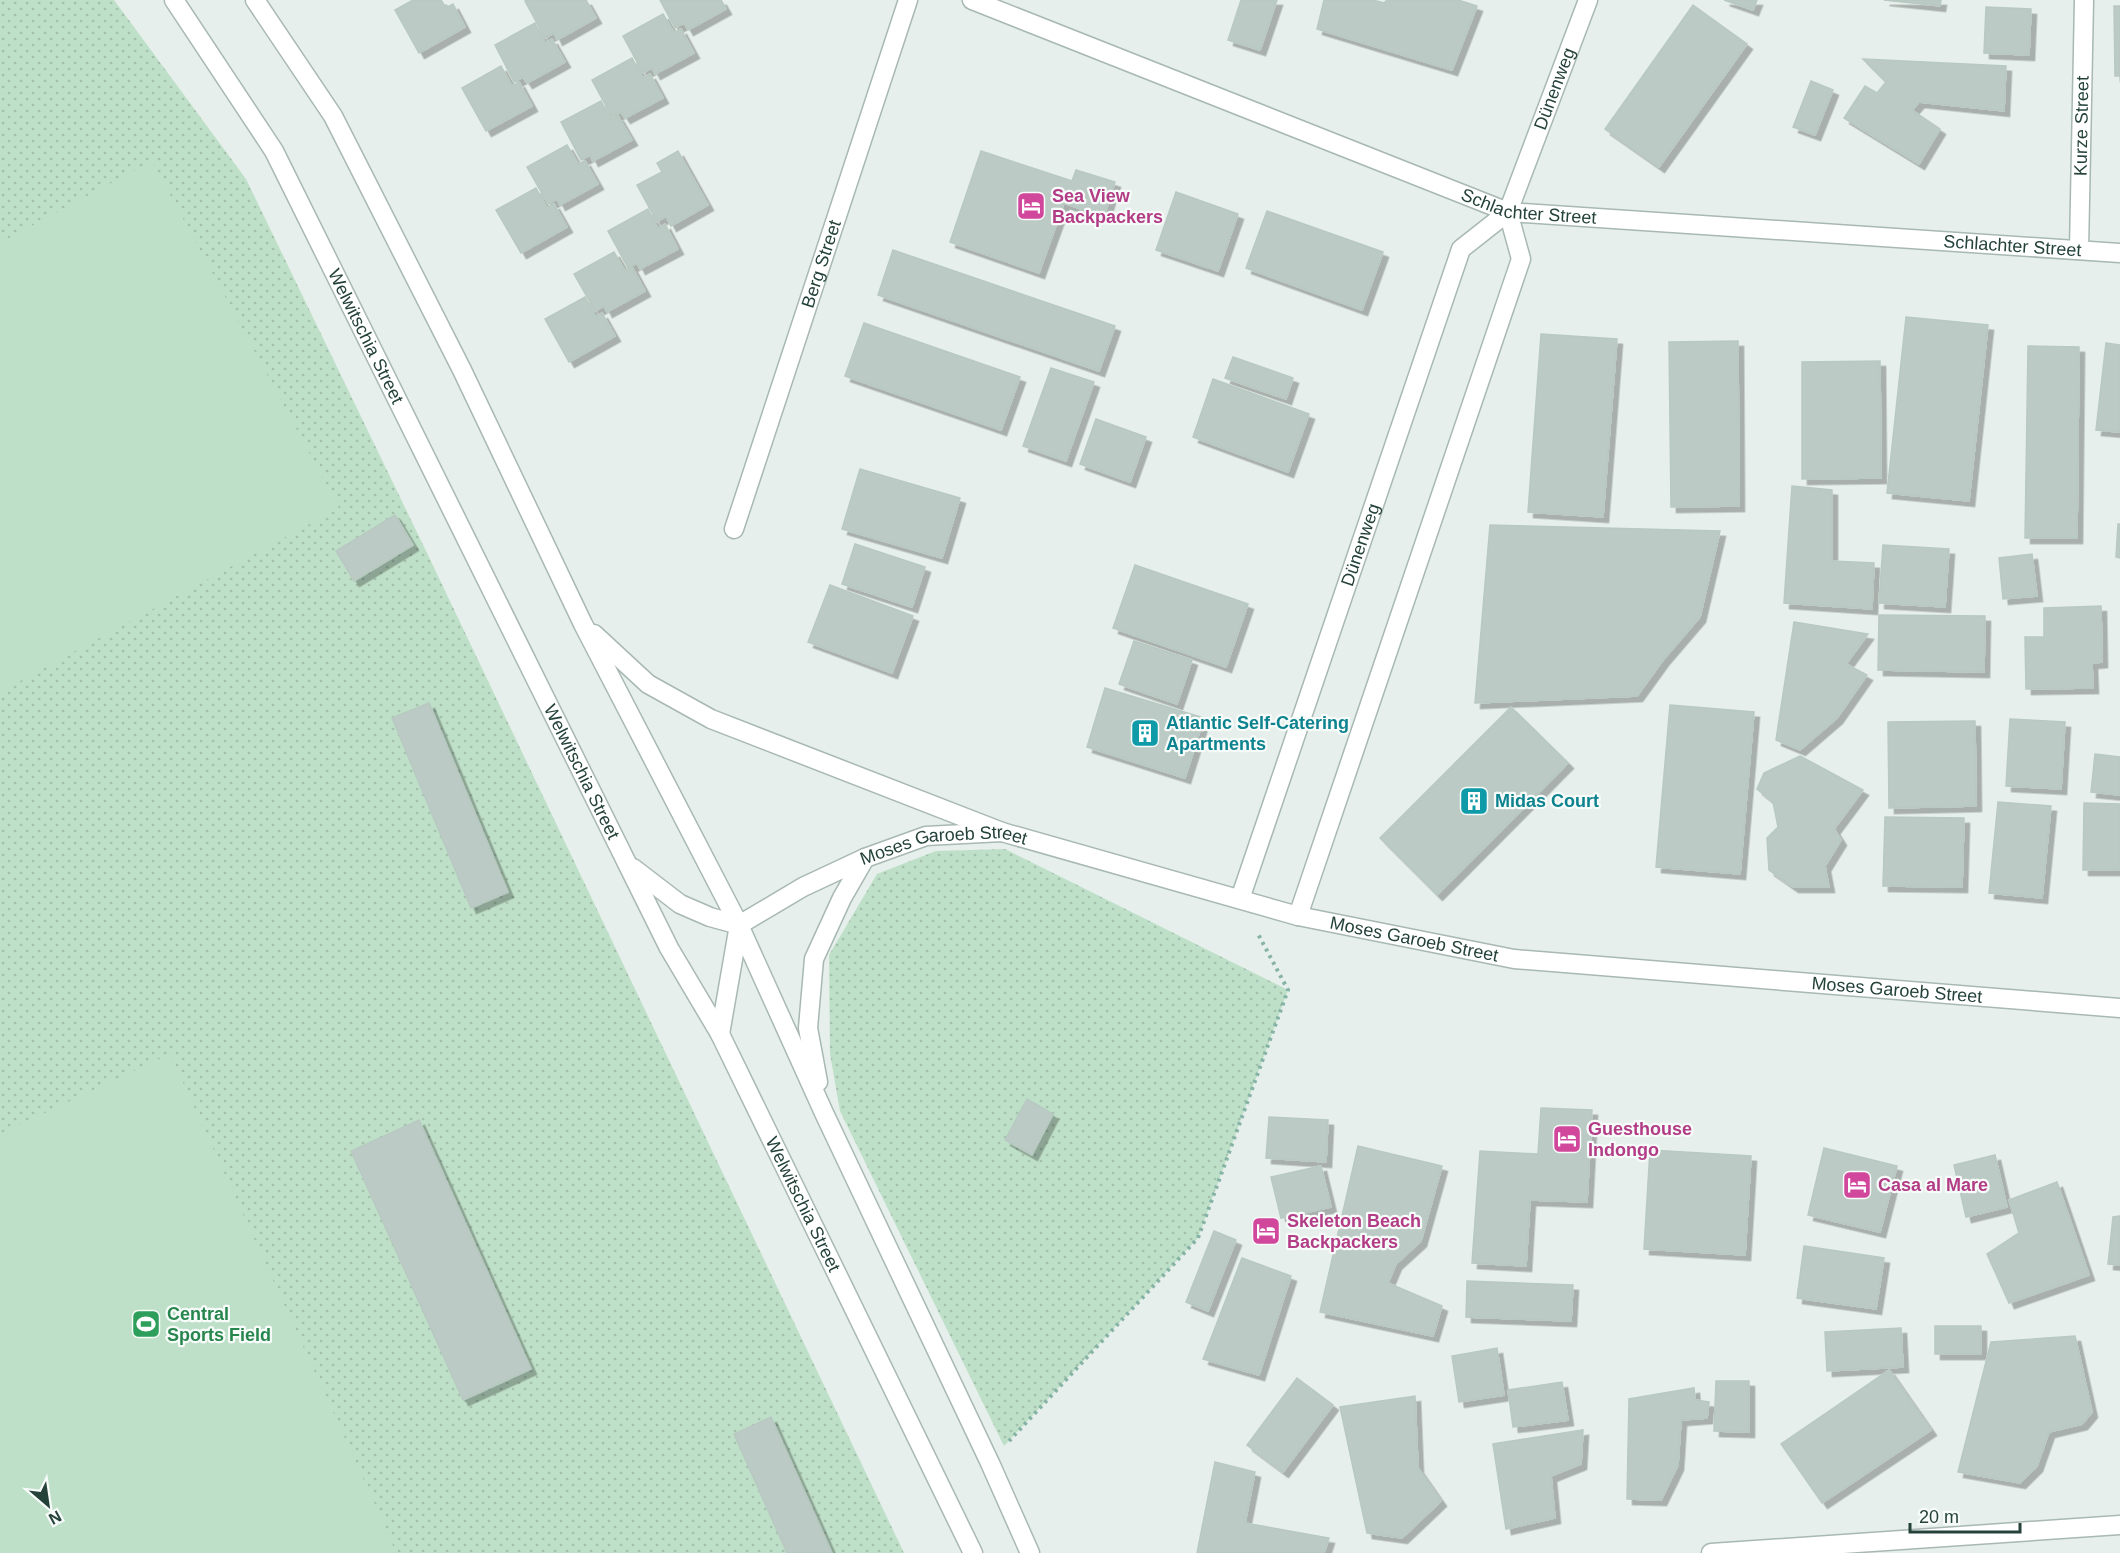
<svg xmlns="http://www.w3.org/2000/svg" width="2120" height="1553" viewBox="0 0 2120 1553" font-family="Arial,sans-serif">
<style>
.grass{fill:url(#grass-dots)}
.garden{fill:#bfe0c8}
.building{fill:#bbcac4;stroke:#b8c9c2;stroke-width:1.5;filter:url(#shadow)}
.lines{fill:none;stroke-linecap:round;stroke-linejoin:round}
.minor-casing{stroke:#a8b8b2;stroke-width:21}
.tertiary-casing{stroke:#a8b8b2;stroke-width:21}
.path{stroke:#86b3a5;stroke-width:4;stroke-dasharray:3 4.5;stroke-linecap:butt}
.minor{stroke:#fff;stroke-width:18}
.tertiary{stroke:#fff;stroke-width:18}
.labels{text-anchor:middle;stroke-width:4.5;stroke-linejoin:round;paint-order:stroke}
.street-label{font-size:18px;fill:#24423a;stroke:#f7fbf9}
.hotel-label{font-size:18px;font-weight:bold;fill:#b23c85;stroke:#f7fbf9;text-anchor:start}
.culture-label{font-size:18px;font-weight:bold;fill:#0d838f;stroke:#f7fbf9;text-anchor:start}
.leisure-label{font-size:18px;font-weight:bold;fill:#27864d;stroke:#f7fbf9;text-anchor:start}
</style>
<defs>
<pattern id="grass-dots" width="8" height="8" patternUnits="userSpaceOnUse" patternTransform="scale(1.5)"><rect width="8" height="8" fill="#bfe0c8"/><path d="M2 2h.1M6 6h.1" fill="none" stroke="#a4c1ad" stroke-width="1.8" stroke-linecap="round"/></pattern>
<filter id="shadow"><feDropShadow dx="5.5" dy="5.5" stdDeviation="0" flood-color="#0004"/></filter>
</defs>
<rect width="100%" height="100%" fill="#e6efeb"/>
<g class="grass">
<path d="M0,0H114L246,179L427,553L904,1553H0Z"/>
<path d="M1005,849L1288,990L1198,1238L1004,1446L840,1111L830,1054L829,955L877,874L936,851Z"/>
</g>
<g class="garden">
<path d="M152,161L339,508L0,692V243Z"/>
<path d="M170,1054L379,1513L396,1553H0V1134Z"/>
</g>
<g class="building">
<path d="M413,0H441L446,8L453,4L465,27L419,53L395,10Z"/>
<path d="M527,0H586L596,18L557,40L554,33L545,38L525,1Z"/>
<path d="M660,0H721L726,9L688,30L684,23L675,28Z"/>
<path d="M1241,0H1277L1260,50L1228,40Z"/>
<path d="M1324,0H1373L1384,3L1387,0H1458L1477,6L1452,70L1317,29Z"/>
<path d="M1724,0H1757L1753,10Z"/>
<path d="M1884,0H1941L1940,6Z"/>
<path d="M1693,5L1747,44L1659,167L1605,129Z"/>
<path d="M2114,6H2120V76H2115Z"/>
<path d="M1986,7L2031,9L2029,55L1984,53Z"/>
<path d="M663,14L674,33L681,29L694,53L655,74L652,68L643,73L623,36Z"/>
<path d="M535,23L545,43L552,39L565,62L527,83L523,77L514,82L495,45Z"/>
<path d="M632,58L643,78L650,74L663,98L625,118L621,112L612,117L592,80Z"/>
<path d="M1863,59L2006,66L2004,111L1919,102L1912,110L1940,129L1919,164L1844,118L1865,86L1877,93L1886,82Z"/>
<path d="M501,66L512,86L519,82L532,106L486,131L462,88Z"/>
<path d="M1811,81L1833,90L1815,135L1793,127Z"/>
<path d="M601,101L611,120L618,116L632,140L593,161L590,155L581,160L561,122Z"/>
<path d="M567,145L578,164L585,161L598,184L560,205L557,199L548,204L527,167Z"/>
<path d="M678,151L708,205L671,226L666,216L657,222L637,185L662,172L657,163Z"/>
<path d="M981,151L1072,181L1076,170L1115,182L1104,217L1064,203L1039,273L950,242Z"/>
<path d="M536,188L547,208L554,204L567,227L521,253L496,210Z"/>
<path d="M1176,192L1238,214L1218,271L1156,250Z"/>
<path d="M648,209L658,229L665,224L678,249L640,269L637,263L628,268L608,231Z"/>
<path d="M1267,211L1383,252L1362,310L1246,268Z"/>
<path d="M893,250L1115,326L1099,371L878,295Z"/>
<path d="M614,252L625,271L632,267L645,291L607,312L604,306L595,311L574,274Z"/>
<path d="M585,297L596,317L602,313L615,336L569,362L545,319Z"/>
<path d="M1906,317L1988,325L1969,501L1887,493Z"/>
<path d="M864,323L1020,377L1001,430L845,376Z"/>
<path d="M1541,334L1617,339L1603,517L1528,512Z"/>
<path d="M1738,341L1739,506L1671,507L1669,342Z"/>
<path d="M2106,343L2120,345V432L2096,430Z"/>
<path d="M2028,346L2079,347L2077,538H2025Z"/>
<path d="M1233,357L1293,378L1286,399L1225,378Z"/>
<path d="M1880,361L1881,478L1802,479V362Z"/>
<path d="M1051,368L1094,382L1066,461L1023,446Z"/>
<path d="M1213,379L1309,414L1288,472L1193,437Z"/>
<path d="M1096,419L1146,437L1130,482L1080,464Z"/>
<path d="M860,469L960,498L942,558L842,529Z"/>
<path d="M1792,486L1832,490V561L1874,563L1872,609L1784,603Z"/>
<path d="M395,515L413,545L354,581L336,551Z"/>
<path d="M2118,524H2120V558L2116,557Z"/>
<path d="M1490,525L1720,531L1700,617L1663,660L1637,696L1475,703Z"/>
<path d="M855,544L925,567L912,607L842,584Z"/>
<path d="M1883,545L1949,549L1945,607L1879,603Z"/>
<path d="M2032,554L2037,596L2003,599L1999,558Z"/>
<path d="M1135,565L1248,604L1226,667L1113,628Z"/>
<path d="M830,585L913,616L892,673L808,642Z"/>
<path d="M2101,606L2102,662L2092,663L2093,688L2026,689L2025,637H2044V608Z"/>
<path d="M1879,615L1985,616L1984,672L1878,670Z"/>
<path d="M1794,622L1868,634L1846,664L1867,675L1837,718L1800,750L1776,740Z"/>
<path d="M1134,641L1192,660L1177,704L1119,684Z"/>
<path d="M1105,688L1204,718L1185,778L1087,747Z"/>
<path d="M429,703L508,892L471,908L392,718Z"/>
<path d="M1670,705L1754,712L1740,874L1656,867Z"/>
<path d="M1511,707L1568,763L1437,895L1380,838Z"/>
<path d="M2010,719L2065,722L2061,789L2006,786Z"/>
<path d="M1975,721L1976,806L1889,808L1888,722Z"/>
<path d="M2095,754L2120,757V795L2091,792Z"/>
<path d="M1800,756L1863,790L1834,829L1841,840L1825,866L1829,887H1793L1769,870L1767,838L1778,827L1773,802L1757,789L1764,773Z"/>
<path d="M1998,802L2051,806L2042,898L1989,893Z"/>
<path d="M2084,803L2120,804V870H2083Z"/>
<path d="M1885,817L1964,818L1962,887L1883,886Z"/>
<path d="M1027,1099L1053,1114L1032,1155L1005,1140Z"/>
<path d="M1541,1108L1592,1110L1587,1202L1530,1200L1526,1266L1472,1263L1480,1151L1538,1154Z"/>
<path d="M1269,1117L1328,1120L1326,1162L1266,1158Z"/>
<path d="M419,1120L531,1369L463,1400L351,1151Z"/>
<path d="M1358,1146L1442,1166L1421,1241L1396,1264L1388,1283L1442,1306L1433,1336L1320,1312Z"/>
<path d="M1824,1148L1897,1166L1880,1232L1808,1215Z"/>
<path d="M1650,1150L1751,1156L1745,1255L1644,1249Z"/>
<path d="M1995,1155L2007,1207L1966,1217L1954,1165Z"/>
<path d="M1321,1166L1331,1207L1281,1218L1271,1177Z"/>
<path d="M2057,1182L2089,1275L2009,1303L1987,1254L2019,1233L2009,1200Z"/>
<path d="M2120,1216V1265L2108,1264L2113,1217Z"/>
<path d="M1214,1231L1236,1240L1208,1311L1186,1302Z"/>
<path d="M1804,1246L1884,1258L1876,1309L1797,1298Z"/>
<path d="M1242,1258L1291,1276L1259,1375L1203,1359Z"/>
<path d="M1467,1281L1573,1285L1571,1321L1466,1317Z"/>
<rect x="1935" y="1326" width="46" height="28"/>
<path d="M1901,1328L1903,1367L1827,1371L1825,1332Z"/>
<path d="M2075,1336L2092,1412L2082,1424L2049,1432L2037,1466L2020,1483L1958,1472L1991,1342Z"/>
<path d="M1497,1348L1504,1395L1459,1402L1452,1356Z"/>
<path d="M1889,1370L1931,1430L1822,1503L1781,1444Z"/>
<path d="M1297,1378L1333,1405L1283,1472L1247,1445Z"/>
<path d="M1716,1381H1749V1432L1714,1431Z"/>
<path d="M1562,1382L1568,1420L1513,1427L1508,1390Z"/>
<path d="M1694,1388L1695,1400L1709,1402L1707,1418L1681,1420L1678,1465L1661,1500L1627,1499L1629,1399Z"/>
<path d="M1415,1396L1418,1468L1441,1501L1402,1538L1367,1533L1340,1407Z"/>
<path d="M771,1417L832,1553H787L734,1434Z"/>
<path d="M1583,1430L1581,1464L1551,1476L1555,1518L1506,1529L1493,1444Z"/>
<path d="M1215,1462L1255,1472L1245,1523L1329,1538L1324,1553H1197Z"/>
</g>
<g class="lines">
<g class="minor-casing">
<g id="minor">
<path id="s1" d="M972,0L1508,212L2120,253"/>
<path id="s2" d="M2079,250L2084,0"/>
<path id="s3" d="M734,529L908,0"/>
<path id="s4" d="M1240,899L1461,249L1508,212L1588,0"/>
<path d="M1298,916L1521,259L1508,212"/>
<path id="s5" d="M739,925L803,887L865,858L926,836L1002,832L1298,916L1514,959L2120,1008"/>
<path d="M1711,1553L2120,1525"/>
</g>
</g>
<g class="tertiary-casing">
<g id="tertiary">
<path id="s6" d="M174,0L274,151L669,948L720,1034L973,1553"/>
<path d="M255,0L333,116L462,370L583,624L739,925L824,1113L990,1463L1030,1553"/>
<path d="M594,634L648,684L711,719L1002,832"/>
<path d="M633,868L680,904L710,917L739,925L720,1034"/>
<path d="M818,1082L808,1028L814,959L842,898L865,858"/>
</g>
</g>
<path class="path" d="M1009,1441L1198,1238L1288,990L1258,934"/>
<use href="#minor" class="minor"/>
<use href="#tertiary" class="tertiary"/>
</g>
<defs>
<g id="hotel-square" transform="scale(1.5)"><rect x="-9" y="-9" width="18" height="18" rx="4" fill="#d1479c" stroke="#f7fbf9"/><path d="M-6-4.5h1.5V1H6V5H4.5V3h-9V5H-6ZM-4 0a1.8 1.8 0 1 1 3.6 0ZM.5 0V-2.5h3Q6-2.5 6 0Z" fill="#fff"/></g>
<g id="building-square" transform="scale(1.5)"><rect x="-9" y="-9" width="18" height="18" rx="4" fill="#0f9aa8" stroke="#f7fbf9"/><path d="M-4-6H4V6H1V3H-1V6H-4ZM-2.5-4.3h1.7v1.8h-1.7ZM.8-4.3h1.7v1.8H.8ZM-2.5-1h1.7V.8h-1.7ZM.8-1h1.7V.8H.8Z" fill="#fff"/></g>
<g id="stadium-square" transform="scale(1.5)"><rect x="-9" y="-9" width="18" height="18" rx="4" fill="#2e9e5b" stroke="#f7fbf9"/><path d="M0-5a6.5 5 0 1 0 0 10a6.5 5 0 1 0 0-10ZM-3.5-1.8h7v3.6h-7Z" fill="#fff"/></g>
</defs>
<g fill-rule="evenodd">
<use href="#hotel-square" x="1031" y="206"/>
<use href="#building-square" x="1145" y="733"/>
<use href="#building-square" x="1474" y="801"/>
<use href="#hotel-square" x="1567" y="1139"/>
<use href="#hotel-square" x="1857" y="1185"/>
<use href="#hotel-square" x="1266" y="1231"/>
<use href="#stadium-square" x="146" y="1324"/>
</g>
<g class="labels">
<g class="street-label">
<text dy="6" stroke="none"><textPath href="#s4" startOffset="878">Dünenweg</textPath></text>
<text dy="6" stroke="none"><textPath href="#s2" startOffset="124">Kurze Street</textPath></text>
<text dy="6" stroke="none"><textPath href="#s1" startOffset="596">Schlachter Street</textPath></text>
<text dy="6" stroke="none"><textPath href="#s1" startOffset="1082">Schlachter Street</textPath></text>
<text dy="6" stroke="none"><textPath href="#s3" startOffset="279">Berg Street</textPath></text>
<text dy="6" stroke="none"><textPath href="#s6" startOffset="388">Welwitschia Street</textPath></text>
<text dy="6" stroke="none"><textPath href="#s4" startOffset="374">Dünenweg</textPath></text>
<text dy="6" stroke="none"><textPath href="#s6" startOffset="874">Welwitschia Street</textPath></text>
<text dy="6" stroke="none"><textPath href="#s5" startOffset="224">Moses Garoeb Street</textPath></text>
<text dy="6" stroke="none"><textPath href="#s5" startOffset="710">Moses Garoeb Street</textPath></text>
<text dy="6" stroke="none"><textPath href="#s5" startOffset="1196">Moses Garoeb Street</textPath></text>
<text dy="6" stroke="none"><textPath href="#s6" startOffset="1360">Welwitschia Street</textPath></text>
</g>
<g class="hotel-label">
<text x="1052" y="202">Sea View<tspan x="1052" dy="21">Backpackers</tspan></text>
<text x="1588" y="1135">Guesthouse<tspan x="1588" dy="21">Indongo</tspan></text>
<text x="1878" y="1191">Casa al Mare</text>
<text x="1287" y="1227">Skeleton Beach<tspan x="1287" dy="21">Backpackers</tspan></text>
</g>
<g class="culture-label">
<text x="1166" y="729">Atlantic Self-Catering<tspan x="1166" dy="21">Apartments</tspan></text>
<text x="1495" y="807">Midas Court</text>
</g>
<g class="leisure-label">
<text x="167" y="1320">Central<tspan x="167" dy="21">Sports Field</tspan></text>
</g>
</g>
<g transform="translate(48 1505) rotate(151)" stroke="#f7fbf9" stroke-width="4.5" paint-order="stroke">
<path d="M0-4.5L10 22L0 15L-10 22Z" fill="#24423a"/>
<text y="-9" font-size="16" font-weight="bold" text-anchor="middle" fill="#24423a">N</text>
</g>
<path d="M1910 1523v9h110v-9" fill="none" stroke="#24423a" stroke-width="3"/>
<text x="1919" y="1523" font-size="18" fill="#24423a" stroke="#f7fbf9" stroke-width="4.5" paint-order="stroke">20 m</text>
</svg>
